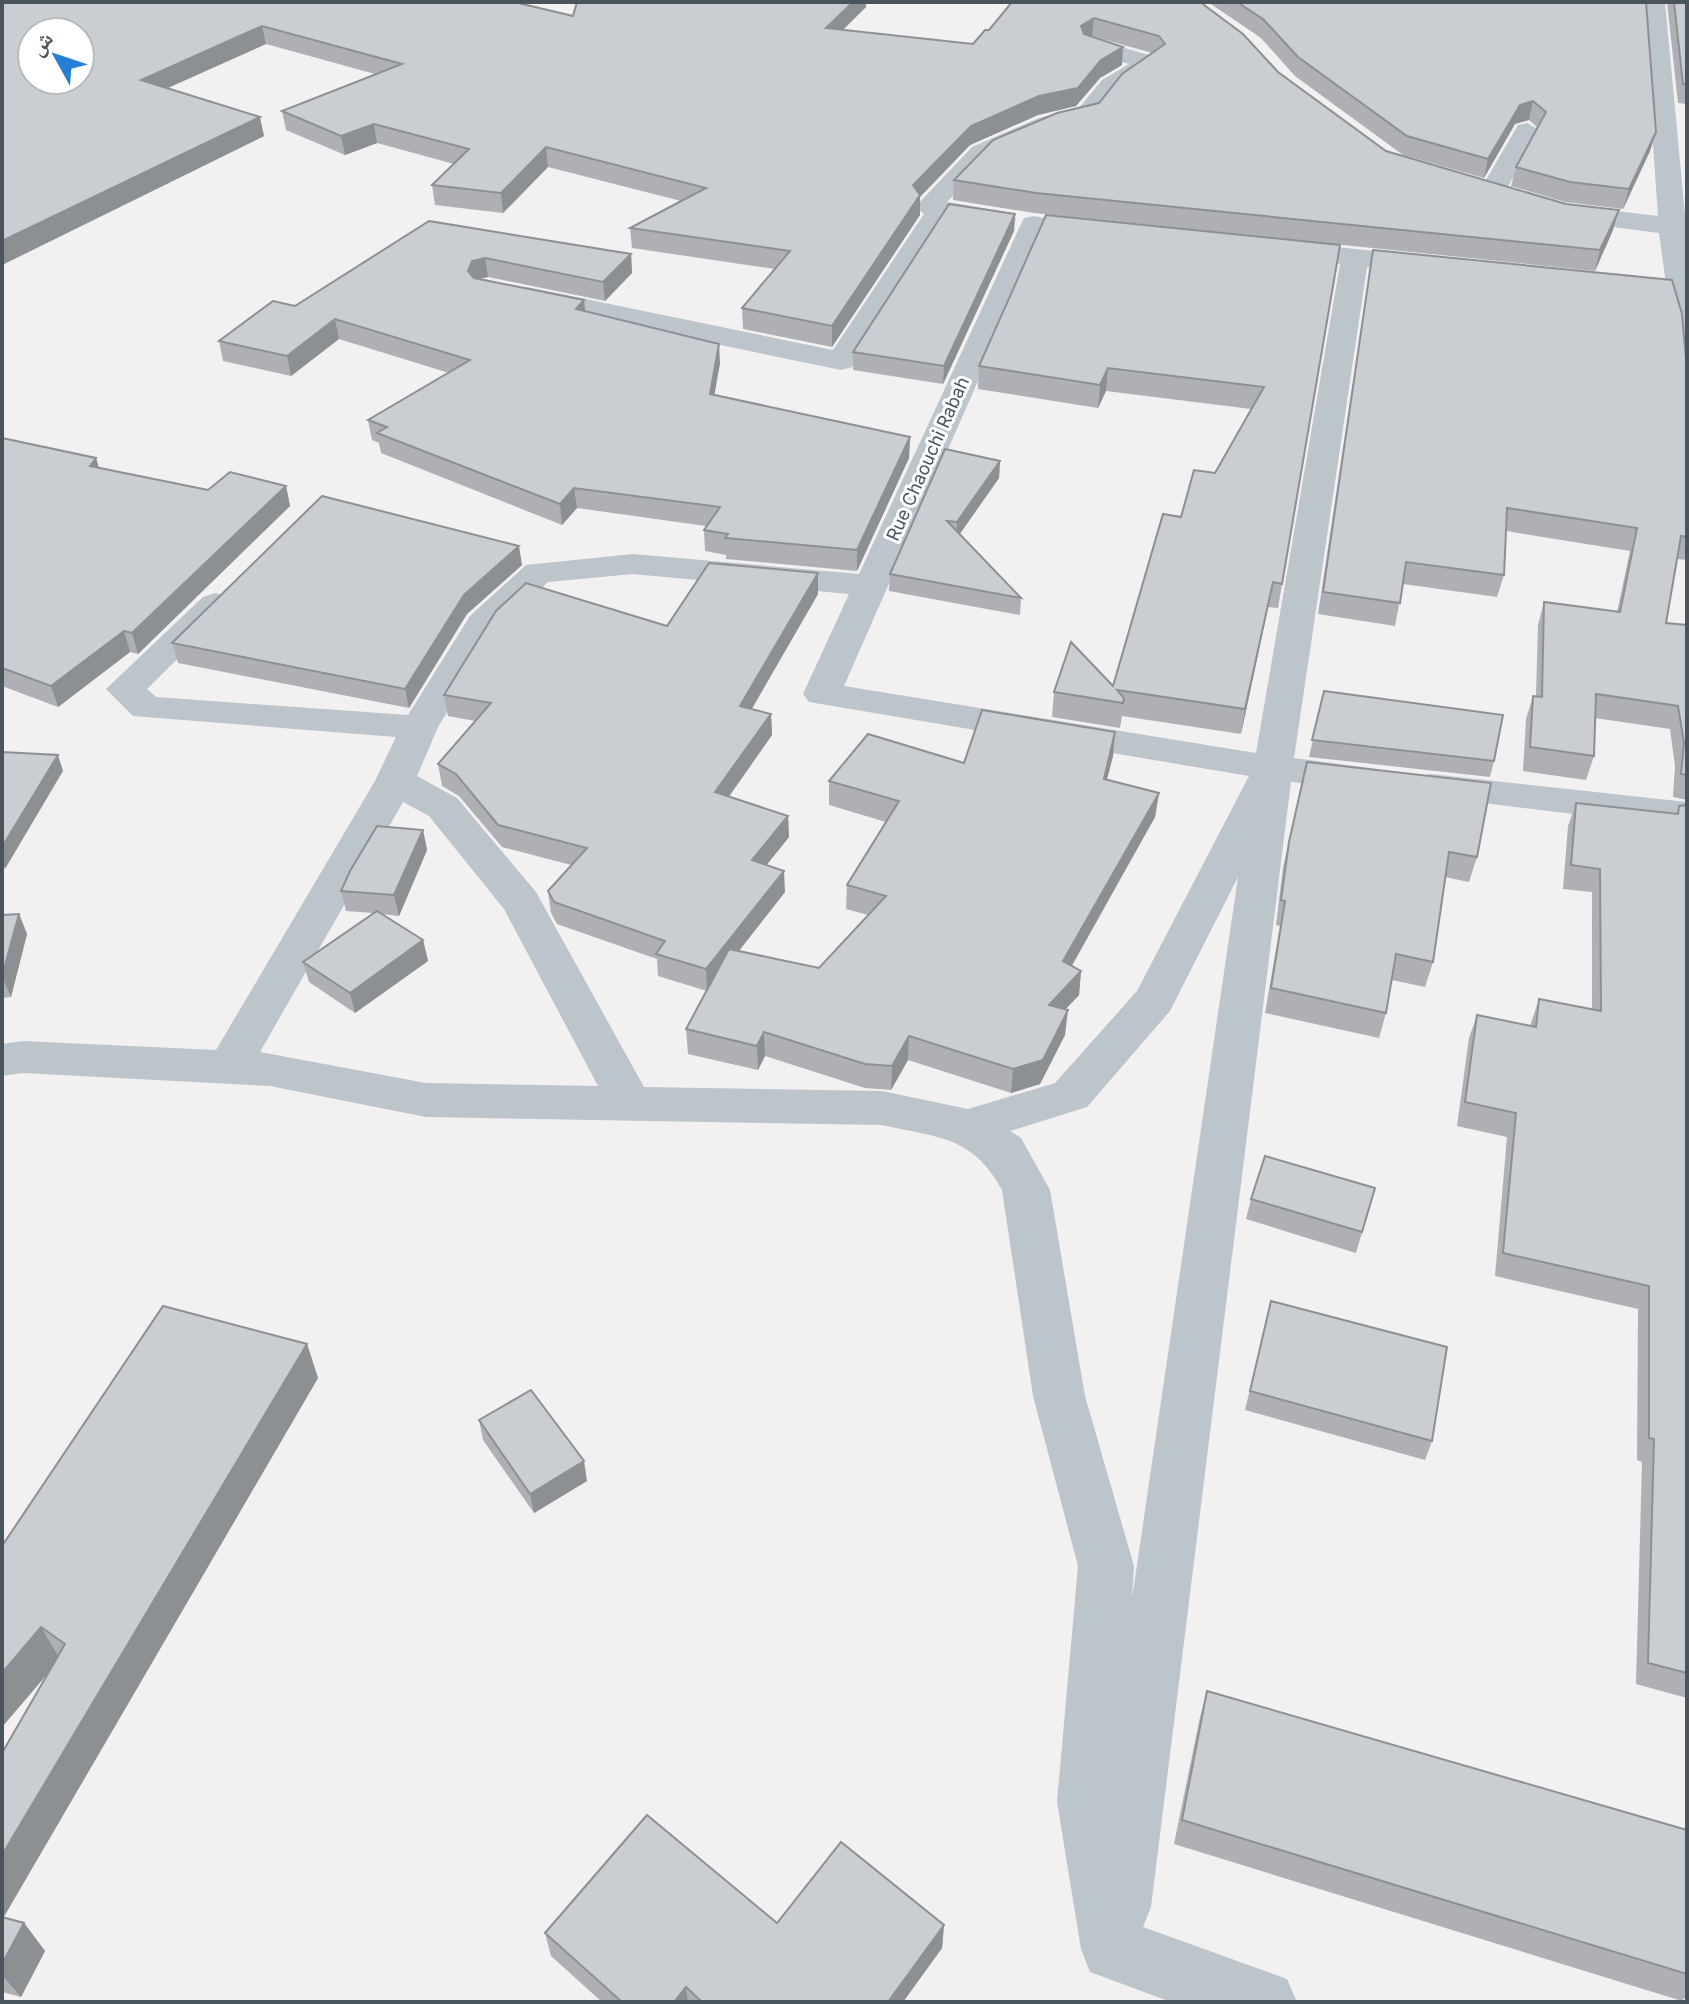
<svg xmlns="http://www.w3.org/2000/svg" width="1689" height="2004" viewBox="0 0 1689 2004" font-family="Inter,'Noto Naskh Arabic',sans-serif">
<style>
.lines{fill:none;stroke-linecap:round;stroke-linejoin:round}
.minor{fill:#bcc5cb;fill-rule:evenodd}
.wall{fill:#aeb0b5}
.shaded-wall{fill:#8d9093}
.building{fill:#cacdd2;stroke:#8d9093;stroke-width:2;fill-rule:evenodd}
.labels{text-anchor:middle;stroke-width:6;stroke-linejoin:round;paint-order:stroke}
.far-street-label{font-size:18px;fill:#49545c;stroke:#fff}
</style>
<rect width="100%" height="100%" fill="#f2f0f0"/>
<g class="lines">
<g class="minor">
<path d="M1643,2H1665L1687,236V336L1677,333L1672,327L1659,233L1559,220L1550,218L1546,212L1550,206L1559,204L1658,216Z"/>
<path d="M1093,39L1156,57L1160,62L1118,90L1095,120L1055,129L990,157L947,202L1012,213L1016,219L1012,225L1003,227L947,218L852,367L841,370L527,305L517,302L513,296L517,290L527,287L833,350L924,214L915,207L972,147L1039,118L1078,109L1102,80L1129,64L1085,51L1082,46L1085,41Z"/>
<path d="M1527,123L1539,130L1505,192L1492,200L1483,198L1479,192L1518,125Z"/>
<path d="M1034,216L1044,218L1047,224L844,686L1256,753L1340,264L1278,257L1268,255L1264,249L1268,243L1278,241L1433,257L1443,259L1447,265L1443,271L1433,273L1367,267L1294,758L1377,769L1383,778L1377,787L1363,790L1291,782L1151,1907L1143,1927L1287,1979L1297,2002H1171L1090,1972L1081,1949L1057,1802L1078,1566L1033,1396L1002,1190C972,1135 938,1138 882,1125L426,1117L270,1086L23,1073L2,1076V1044L23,1041L216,1050L375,781L396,737L133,716L106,689L203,597L215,593L227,597L233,604L147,689L156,697L408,715L470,616L526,565L633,554L859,574L1021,224L1024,218ZM633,574L849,594L803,694L809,702L1249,776L1137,991L1055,1083L968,1109L882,1091L644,1087L536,892L457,798L417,776L438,727L497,630L548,582ZM403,802L429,816L504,909L598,1086L426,1083L260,1052ZM1238,877L1132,1599L1134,1566L1085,1396L1050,1190L1021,1138L1010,1131L1087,1107L1170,1011Z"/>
<path d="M1431,774L1687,802V828L1417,795L1411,786L1417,777Z"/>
</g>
</g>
<g class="wall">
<path d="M2,2L573,16L577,2H866V7L843,30L973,44L989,30L1200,2L1278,72L1386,151L1613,230L1595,271L1034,213L953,200L954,180L1099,103L1152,53L1092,36L1091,37L1122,65L1100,78L1076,106L1038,115L970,145L920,197V215L832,347L743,329L742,308L775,269L632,248L630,228L681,201L548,167L503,213L435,205L432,185L454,164L377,143L345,155L286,130L282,111L375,74L266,44L168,88L264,136L2,265Z"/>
<path d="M1208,2H1646L1656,132L1650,151L1623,209L1565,202L1511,186L1516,167L1538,128L1529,120L1515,124L1484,178L1403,155L1295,76L1261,38Z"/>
<path d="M1667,2H1687V104L1678,103Z"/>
<path d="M1015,214L1014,231L943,384L853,370V352Z"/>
<path d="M429,221L631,254L632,273L605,301L488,277L480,279L584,300L585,311L720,363L714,395L910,437L909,458L857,571L726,559V555L705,551L704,530L706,526L577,508L562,525L381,453L379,443L372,440L368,420L449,373L339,339L291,376L223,361L219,341L295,306Z"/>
<path d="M1340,245L1278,608L1268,607L1241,734L1122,716L1120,728L1052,717L1054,692L1113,686L1181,517L1215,473L1251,409L1106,391L1098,408L978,389L979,366Z"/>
<path d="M1373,250L1687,370V560L1677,559L1666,623L1687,625V800L1673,797L1675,766L1670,729L1595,718L1594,756L1586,780L1523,771L1526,719L1533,696H1536L1538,625L1544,602L1617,612L1630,551L1506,531L1504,575L1497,597L1403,584L1395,626L1318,614Z"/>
<path d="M2,438L96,458L99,468L208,490L286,486L290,506L138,654L130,652L58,707L2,686Z"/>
<path d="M1000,461L999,478L960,534L1021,598L1020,615L889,591L890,574Z"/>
<path d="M522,565L467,614L409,708L178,663L172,643Z"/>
<path d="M818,594L752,709L771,714L772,735L729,797L788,816L789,837L766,865L785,892L739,951L819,968L868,915L846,909L847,885L886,822L829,805V781L964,763L1113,756L1107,779L1159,793L1155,817L1072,966L1081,971L1079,995L1065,1009V1035L1040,1084L1011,1093L908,1060L891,1090L865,1088L765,1056L758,1070L688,1054L686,1029L707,991L658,976L657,959L557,924L551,913L548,891L571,865L502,847L459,796L442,786L438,764L475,721L448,716L444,695L667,626Z"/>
<path d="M1324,691L1494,761L1490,777L1309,757Z"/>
<path d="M1307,762L1477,857L1469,882L1445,877L1433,962L1425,987L1392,980L1386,1013L1379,1038L1265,1013L1280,926L1276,925L1283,867Z"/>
<path d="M1576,803L1676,814L1679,806L1687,805V1698L1636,1684L1642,1462L1637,1460L1638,1309L1495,1276L1507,1137L1457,1126L1469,1038L1477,1015L1530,1026L1539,999L1592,1009V892L1563,889L1568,826Z"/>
<path d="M423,830L427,850L399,916L382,914L423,940L428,961L355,1013L309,982L303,962L373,913L346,911L341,891Z"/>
<path d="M19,914L27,934L11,997L2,998V915Z"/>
<path d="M1375,1188L1356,1253L1246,1219L1251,1199Z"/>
<path d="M1271,1301L1432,1441L1425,1460L1245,1410Z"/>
<path d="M307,1344L318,1378L3,1918L24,1923L45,1951L21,1997L2,1992V1753L49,1672L2,1727V1546Z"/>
<path d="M479,1420L587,1481L534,1513L483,1440Z"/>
<path d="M1207,1691L1687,1830V1995L1682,2001L1174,1844L1200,1717Z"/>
<path d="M777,1923L944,1925L942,1948L903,2002H602L551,1956L545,1933Z"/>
</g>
<g class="shaded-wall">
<path d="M853,2H866V7L826,46V28Z"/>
<path d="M1094,18L1092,36L1079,44L1081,26Z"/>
<path d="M262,26L266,44L145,98L141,80Z"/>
<path d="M1123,47L1122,65L1100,78L1076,106L1038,115L970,145L920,197V215L832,347V326L913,185L971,126L1101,60Z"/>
<path d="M1533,101L1529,120L1515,124L1484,178L1488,159L1520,105Z"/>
<path d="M260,117L264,136L2,265V241Z"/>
<path d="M374,124L377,143L345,155L341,136Z"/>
<path d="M1656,132L1650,151L1623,209L1629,189Z"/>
<path d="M546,147L548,167L503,213L501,193Z"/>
<path d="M1619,210L1613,230L1595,271L1600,250Z"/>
<path d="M1015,214L1014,231L943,384L944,366Z"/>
<path d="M631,254L632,273L605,301L603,282Z"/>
<path d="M485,258L488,277L474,280L468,271L472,261Z"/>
<path d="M584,300L586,320L576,309Z"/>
<path d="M335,319L339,339L291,376L287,356Z"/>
<path d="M719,344L720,363L711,414L710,394Z"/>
<path d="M1108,368L1106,391L1098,408L1100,385Z"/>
<path d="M910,437L909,458L857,571V550Z"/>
<path d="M96,458L102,478L90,466Z"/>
<path d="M1000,461L999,478L956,539L957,522Z"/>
<path d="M286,486L290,506L138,654L132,633Z"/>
<path d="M574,488L577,508L562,525L560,504Z"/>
<path d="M519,546L522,565L467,614L409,708L405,689L464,595Z"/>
<path d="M818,573V594L741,727L740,706Z"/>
<path d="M1273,582L1268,607L1241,734L1245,709Z"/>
<path d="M124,631L130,652L58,707L51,686Z"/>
<path d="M771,714L772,735L716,814L715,792Z"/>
<path d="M1115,732L1113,756L1101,802L1104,779Z"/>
<path d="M58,755L63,771L5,869L2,861V847Z"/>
<path d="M1159,793L1155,817L1060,986L1063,961Z"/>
<path d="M788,816L789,837L753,882L752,860Z"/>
<path d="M423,830L427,850L399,916L394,895Z"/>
<path d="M784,871L785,892L707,991L706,969Z"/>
<path d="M19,914L27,934L11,997L2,976Z"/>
<path d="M423,940L428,961L355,1013L350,993Z"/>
<path d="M1081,971L1079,995L1047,1029L1049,1005Z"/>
<path d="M1068,1010L1065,1035L1040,1084L1011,1093L1013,1069Z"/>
<path d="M764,1032L765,1056L758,1070L757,1046Z"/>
<path d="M909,1036L908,1060L891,1090L892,1066Z"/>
<path d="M307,1344L318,1378L2,1920V1855Z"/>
<path d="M584,1461L587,1481L534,1513L530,1494Z"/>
<path d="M41,1627L60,1659L2,1727V1673Z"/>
<path d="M24,1923L45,1951L21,1997L2,1975V1964Z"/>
<path d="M944,1925L942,1948L903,2002H888Z"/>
<path d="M686,1987L688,2002H674Z"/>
</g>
<g class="building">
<path d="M2,2H514L573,16L577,2H853L826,28L973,44L985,30H989L1012,2H1200L1243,34L1278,72L1386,151L1566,204L1619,210L1600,250L1036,193L954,180L993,140L1057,113L1099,103L1122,74L1165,44L1159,36L1094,18L1081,26L1084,34L1123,47L1101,60L1078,88L1039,96L971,126L913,185L920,195L832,326L742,308L790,251L630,228L706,188L546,147L501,193L432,185L469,149L374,124L341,136L282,111L402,64L262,26L141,80L260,117L2,241ZM32,32H80V80H32Z"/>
<path d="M1237,2H1646L1656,132L1629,189L1570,182L1516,167L1546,112L1533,101L1520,105L1488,159L1407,136L1298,57L1263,19Z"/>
<path d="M1674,2H1687V85L1683,84Z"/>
<path d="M949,204L1015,214L944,366L853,352Z"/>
<path d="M1046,215L1340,245L1282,584L1273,582L1245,709L1117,690L1124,698L1123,703L1054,692L1071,642L1113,686L1163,514L1181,517L1194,470L1215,473L1264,387L1108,368L1100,385L979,366Z"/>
<path d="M429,221L631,254L603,282L485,258L472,261L468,271L474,278L584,300L576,309L719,344L710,394L910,437L857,550L725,538L728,534L704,530L720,507L574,488L560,504L377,433L387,427L368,420L470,360L335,319L287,356L219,341L273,301L295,306Z"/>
<path d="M1373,250L1672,280L1682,314L1687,370V537L1681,536L1666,623L1687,625V775L1681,774L1684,743L1678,706L1596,694L1594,756L1530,747L1533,696L1542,697L1544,602L1620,612L1637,528L1507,508L1504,575L1406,562L1400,603L1323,592Z"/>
<path d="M2,438L96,458L90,466L208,490L230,472L286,486L132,633L124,631L51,686L2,668Z"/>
<path d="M945,449L1000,461L957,522L947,521L1021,598L890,574Z"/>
<path d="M322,496L519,546L464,595L405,689L172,643Z"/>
<path d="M709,563L818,573L740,706L771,714L715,792L788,816L752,860L784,871L706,969L656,954L665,941L554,902L548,891L587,848L498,825L456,774L438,764L491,703L444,695L496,611L526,583L667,626Z"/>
<path d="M1324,691L1503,715L1494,761L1312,740Z"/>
<path d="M982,710L1115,732L1104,779L1159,793L1063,961L1081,971L1049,1005L1068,1010L1043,1060L1013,1069L909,1036L892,1066L865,1064L764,1032L757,1046L686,1029L729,949L819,968L886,896L847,885L899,801L829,781L868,734L964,763Z"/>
<path d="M2,752L58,755L2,847Z"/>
<path d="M1307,762L1491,783L1477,857L1449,852L1433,962L1396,954L1386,1013L1271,988L1285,901L1281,900L1289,842Z"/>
<path d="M1576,803L1678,814L1679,806L1687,805V1673L1648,1663L1654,1439L1649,1438V1286L1503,1253L1516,1113L1465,1102L1477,1015L1536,1027L1539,999L1601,1011L1600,869L1571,865Z"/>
<path d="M377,826L423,830L394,895L341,891L350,871Z"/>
<path d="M377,911L423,940L350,993L303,962Z"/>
<path d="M19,914L2,976V915Z"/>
<path d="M1265,1156L1375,1188L1362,1232L1251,1199Z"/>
<path d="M1271,1301L1447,1347L1432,1441L1250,1391Z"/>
<path d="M163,1306L307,1344L2,1855V1753L65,1644L41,1627L2,1673V1546Z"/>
<path d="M531,1390L584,1461L530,1494L479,1420Z"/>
<path d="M1207,1691L1687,1830V1974L1182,1820Z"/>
<path d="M647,1815L777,1923L841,1842L944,1925L888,2002H702L686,1987L674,2002H622L545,1933Z"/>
<path d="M2,1917L24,1923L2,1964Z"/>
</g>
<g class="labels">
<g class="far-street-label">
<text transform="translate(928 459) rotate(-66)" y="6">Rue Chaouchi Rabah</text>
</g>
</g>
<rect width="1689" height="2004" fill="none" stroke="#49545c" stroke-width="8"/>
<g transform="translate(56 56) rotate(310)"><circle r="38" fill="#ffffff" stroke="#b6bbbe" stroke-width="2"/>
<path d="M0-6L14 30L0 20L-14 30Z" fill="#277fd5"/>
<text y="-12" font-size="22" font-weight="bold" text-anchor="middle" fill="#49545c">ش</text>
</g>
</svg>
